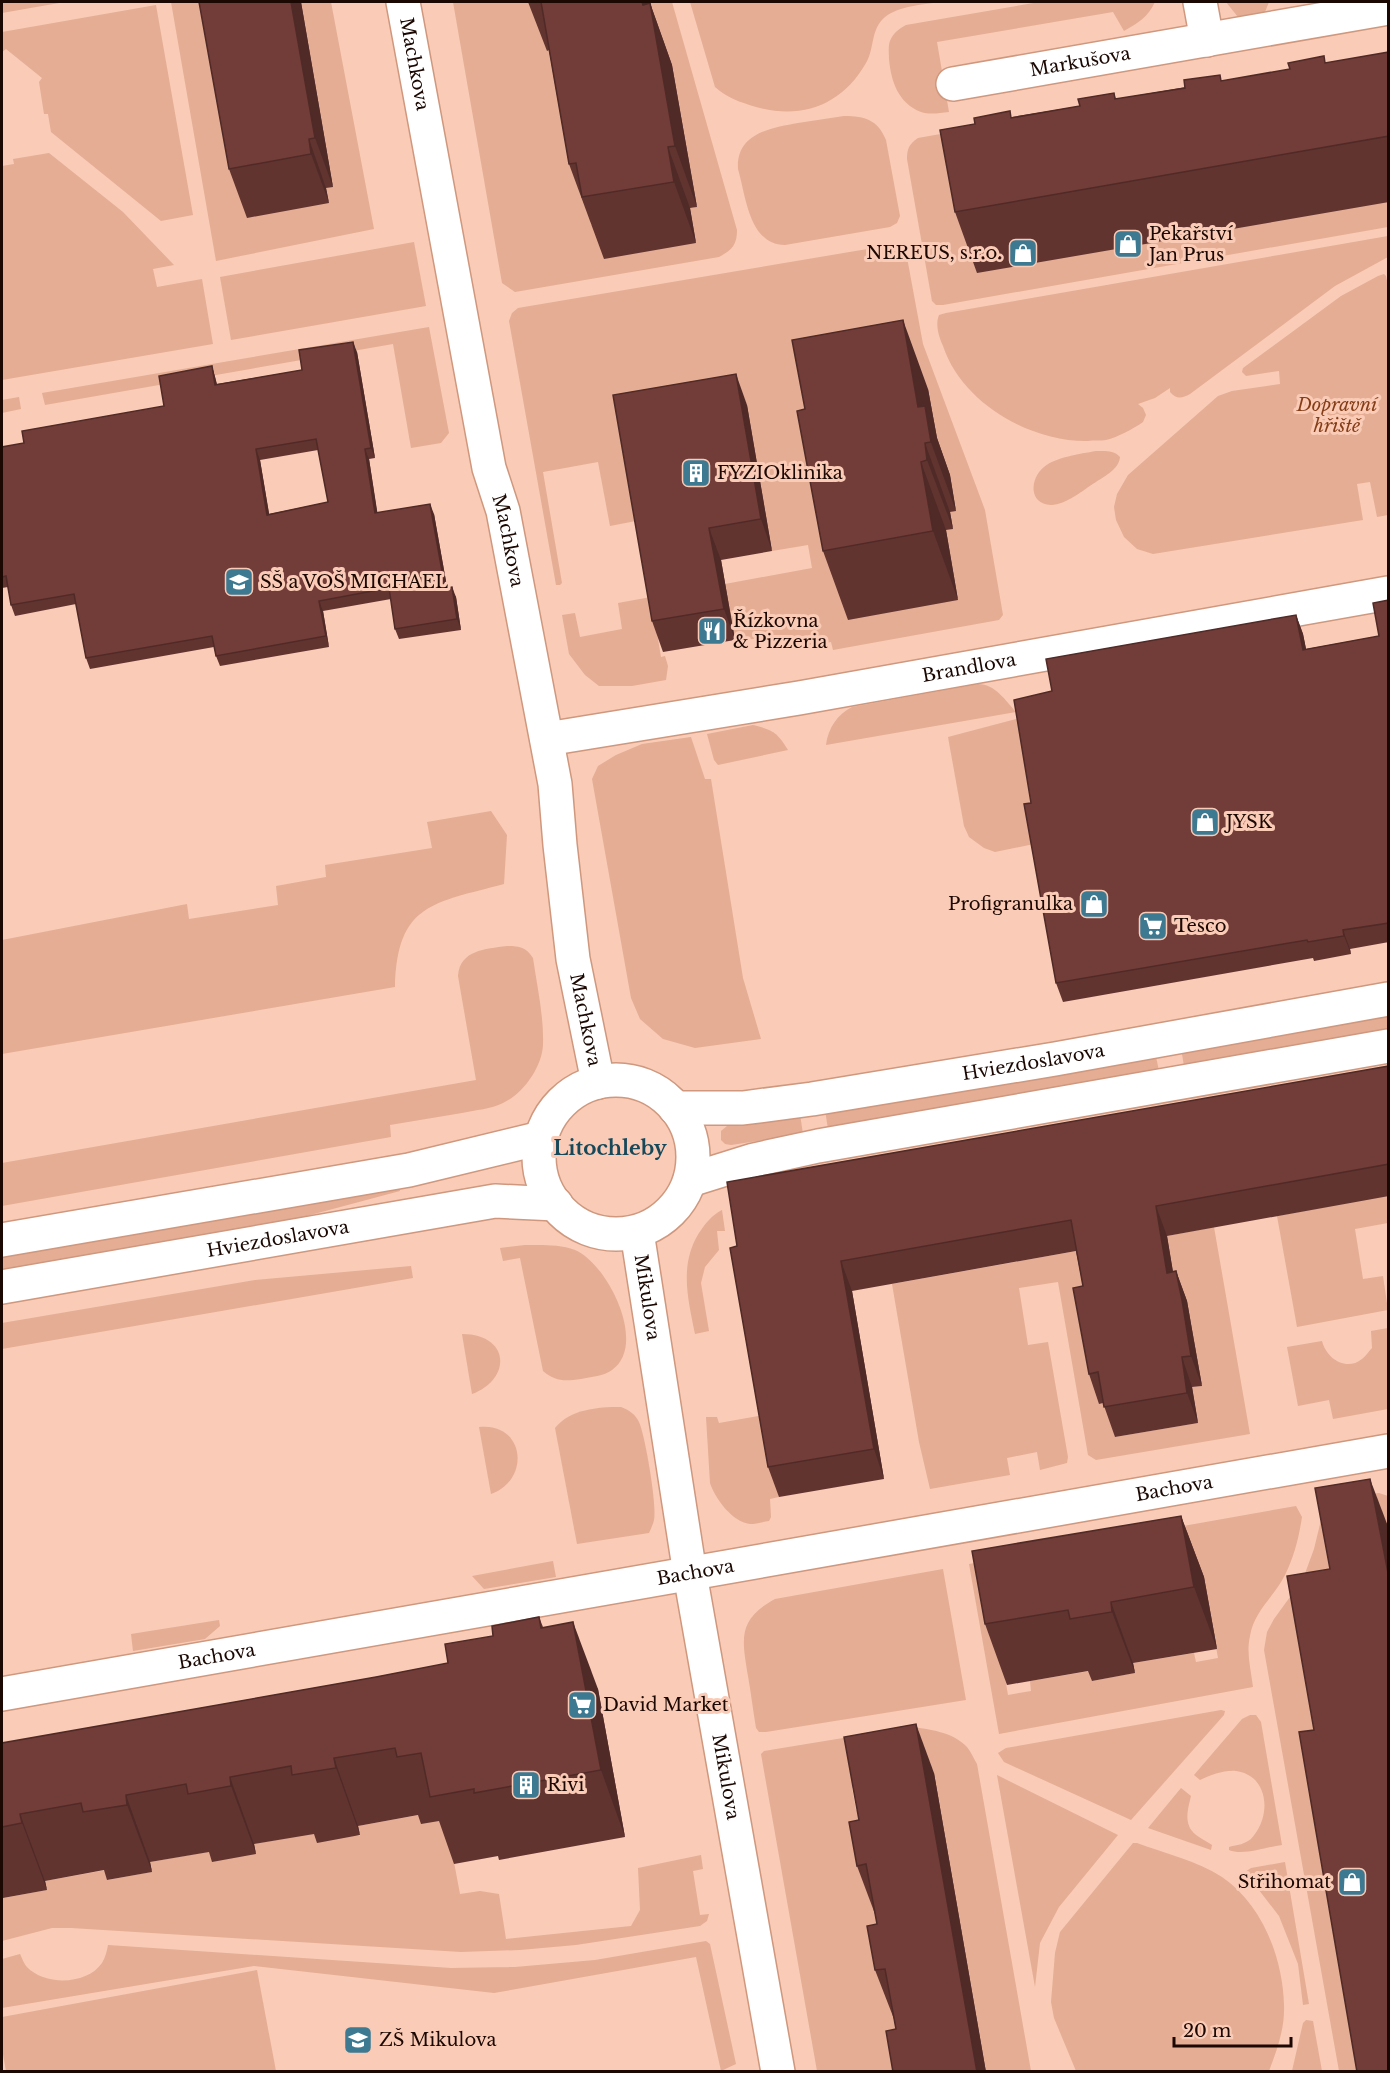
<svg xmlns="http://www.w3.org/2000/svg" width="1390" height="2073" viewBox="0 0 1390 2073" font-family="'Libre Baskerville',serif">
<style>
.green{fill:#e4ad94;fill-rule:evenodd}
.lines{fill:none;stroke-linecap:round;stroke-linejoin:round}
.street-casing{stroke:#cf987e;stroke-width:36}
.secondary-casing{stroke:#cf987e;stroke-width:36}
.street{stroke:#fff;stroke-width:33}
.secondary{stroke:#fff;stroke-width:33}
.wall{fill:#623430;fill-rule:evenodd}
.shaded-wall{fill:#502a27}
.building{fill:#723c38;stroke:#502a27;stroke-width:1.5;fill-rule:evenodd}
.labels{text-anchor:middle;stroke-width:6;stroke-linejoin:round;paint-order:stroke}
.street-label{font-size:18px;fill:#1b0802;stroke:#facbb6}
.poi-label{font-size:18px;fill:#1b0802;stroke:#facbb6;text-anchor:start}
.park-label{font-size:18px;font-style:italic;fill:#853d17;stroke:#facbb6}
.neighbourhood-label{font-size:20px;font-weight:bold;fill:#16485a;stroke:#facbb6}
</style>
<rect width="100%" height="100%" fill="#facbb6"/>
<g class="green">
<path d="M2,2H65L2,13Z"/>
<path d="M171,2H208L329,203L326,188L333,186L301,2H331L374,229L216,261Z"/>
<path d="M453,2H531L541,16L568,47L591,225L598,224L696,243L690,208L697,207L672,65L632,2H672L737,230C737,245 732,250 719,257L515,292L502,283Z"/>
<path d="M690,2H942C924,4 899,6 885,17C870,30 875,48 866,63C842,105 802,120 756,107C740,102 727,98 715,87Z"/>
<path d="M1039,2H1155C1148,17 1138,23 1124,31L1113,12L937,42L949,112C939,113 930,115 921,112C898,103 891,81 889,59C889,54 888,46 890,41C893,33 899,29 906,25Z"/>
<path d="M1226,2H1269L1263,17L1248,23L1238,17Z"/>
<path d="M156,5L193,215L161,221L51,132L48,114H44L39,82L42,78L6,49L2,52V32Z"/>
<path d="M1388,55V227L943,305H936L932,301L907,159C907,149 909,144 918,138Z"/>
<path d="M844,116C865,116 878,120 886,140L900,216L897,223L890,227L785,245C749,245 746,196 738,169C736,133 771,128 798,123C813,121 829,118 844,116Z"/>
<path d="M49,153L123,212L174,265L153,269L157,287L202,279L213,344L2,380V166L14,164L13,159Z"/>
<path d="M1388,236V257L1335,286L1190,394C1182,398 1177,400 1170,392V388L1155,398L1138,404L1143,408L1146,415L1143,422C1133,429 1118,437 1106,440C1101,441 1093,440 1088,441C1030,442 962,403 943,346C939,337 935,325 939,315L946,313Z"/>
<path d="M414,242L426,306L231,340L220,277Z"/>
<path d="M897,244L902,246L906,252L923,344L985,510L1003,615L999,620L833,650L831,642L776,651L773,638L735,640L725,584L812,568L808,545L772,551L747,405L641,520L610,526L598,462L543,472L562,583L560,585H556L509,321L512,313L518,308ZM950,475L956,510L950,512L952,529L946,530L958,600L823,479Z"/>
<path d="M1384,274L1386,276L1388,286V515L1377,517L1370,482L1357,484L1363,520L1153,554L1137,549L1124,537L1116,520L1114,507L1117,494L1128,475L1218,396L1232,391L1280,384L1279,371L1246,376L1242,372L1243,368L1341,296L1378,276Z"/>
<path d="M429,327L449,433L441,443L411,448L393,344L45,405L42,393Z"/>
<path d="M19,397L21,409L2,413V400Z"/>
<path d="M1096,451C1105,451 1114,450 1120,457C1119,469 1105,476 1096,482C1083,490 1066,505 1051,505C1028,504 1030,478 1044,467C1056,457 1080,454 1096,451Z"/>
<path d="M651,597L661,657L665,656L668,666L666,680L632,686H599L585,675L569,654L562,615L575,613L580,637L622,629L618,603Z"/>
<path d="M978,684C995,684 1005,700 1016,712L826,745C828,728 838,714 852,707Z"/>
<path d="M1020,718L1036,808L1034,844L995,852L984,848L969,837L964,826L948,737Z"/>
<path d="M753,725C773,730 777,732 788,750L718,765L714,760L707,734Z"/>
<path d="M691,737L705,779H711L743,978L761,1039L695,1048L663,1039L640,1019L631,998L592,779L598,766L616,755L642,744Z"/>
<path d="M491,811L507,835L504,884C434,903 397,903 395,987L2,1054V940L187,904L189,919L278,905L276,886L326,877L325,865L432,848L427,822Z"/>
<path d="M507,946C519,946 526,947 533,958C537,986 544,1016 543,1045C542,1067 523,1094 503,1103C491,1109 476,1110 462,1113C438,1117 414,1121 390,1125L391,1137L2,1206V1163L476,1080L458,976C460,950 485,949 507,946Z"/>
<path d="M1388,1012V1030L1184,1066L1181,1048Z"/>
<path d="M1155,1052L1159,1071L828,1129L825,1110Z"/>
<path d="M800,1114L803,1134L731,1145L725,1144L721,1140V1131L727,1126Z"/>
<path d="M399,1185L400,1191L273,1225L2,1273V1254Z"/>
<path d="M1388,1195V1223L1355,1229L1363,1279L1383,1276L1388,1310L1297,1327L1277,1216Z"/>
<path d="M722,1210L725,1231H717L719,1250L705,1267L701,1283L709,1331L695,1334C688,1299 679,1265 699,1233C705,1224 712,1215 722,1210Z"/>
<path d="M1214,1227L1250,1434L1096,1460L1088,1455L1058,1282L1019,1288L1028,1345L1048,1342L1068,1457L1067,1463L1040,1470L1037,1452L1007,1458L1010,1475L930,1489L919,1442L892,1284L1082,1250L1099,1403L1109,1402L1115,1437L1198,1423L1192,1387L1202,1386L1178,1302L1167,1236Z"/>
<path d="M525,1245C541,1245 559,1244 575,1250C608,1264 648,1345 612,1370C604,1376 591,1377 581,1379C565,1381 556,1382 543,1371L520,1258L503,1261L500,1248Z"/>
<path d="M411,1266L413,1278L2,1349V1323L255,1280Z"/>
<path d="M1388,1328V1409L1333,1419L1329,1400L1298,1406L1287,1347L1322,1341C1326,1358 1346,1372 1362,1359C1366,1356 1369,1351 1372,1348L1371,1331Z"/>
<path d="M462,1334C509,1334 513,1378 472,1394Z"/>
<path d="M621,1407C629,1410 635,1414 639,1422C645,1435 657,1505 654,1520C653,1524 651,1529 649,1533L577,1544L555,1428C570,1409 598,1407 621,1407Z"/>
<path d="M764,1415L779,1497L770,1499L771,1517L769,1521C763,1522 755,1524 750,1524C732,1522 715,1498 710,1483L706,1417H717L719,1423Z"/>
<path d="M479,1427C525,1422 531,1480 491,1494Z"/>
<path d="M1379,1493L1388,1496V1544L1369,2071H1339L1264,1650L1267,1632L1274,1619L1303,1579L1314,1549L1322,1516L1333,1500Z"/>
<path d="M1296,1506L1302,1517C1299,1537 1294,1557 1285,1575C1274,1597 1254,1611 1250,1636C1246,1653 1251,1670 1253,1687L999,1734L969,1564ZM1204,1578L1218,1658L1196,1662L1194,1653L1133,1663L1134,1673L1092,1681L1090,1671L1030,1681L1031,1691L1008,1695L994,1613Z"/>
<path d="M553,1561L556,1577L484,1589L472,1576Z"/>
<path d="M943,1569L966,1700L766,1732H759L756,1728C753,1710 751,1693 748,1676C742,1639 737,1620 775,1599Z"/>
<path d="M219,1620L220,1626L205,1639L133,1651L131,1634Z"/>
<path d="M1221,1710L1225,1711L1224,1715L1131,1820L1004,1762L998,1753L1006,1748Z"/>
<path d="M1250,1715H1256L1261,1722L1282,1845C1266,1847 1243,1856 1229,1850V1847C1236,1845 1242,1845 1248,1841C1252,1839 1254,1835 1257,1831C1271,1809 1266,1775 1236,1771C1224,1770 1211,1775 1200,1780L1194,1775L1242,1719Z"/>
<path d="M910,1727C929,1729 953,1732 967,1747C971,1752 974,1759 977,1764L1031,2071H986L933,1773L852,1788L856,1810L866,1809L912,2071H817L761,1754L764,1751Z"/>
<path d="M997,1775L1118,1835L1059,1907L1040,1943L1035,1987Z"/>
<path d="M1181,1788L1191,1796C1187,1812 1183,1827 1199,1837C1203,1840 1208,1842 1212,1845L1211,1850L1148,1828Z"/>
<path d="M419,1815L446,1820L460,1894L480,1891L499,1894L506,1939L631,1926L640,1910L638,1868L701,1855L703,1869L693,1871L700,1915L709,1914L707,1921L700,1926L576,1945L520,1950L461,1952L71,1928H52L2,1941V1888L4,1898L46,1890L45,1881L106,1870L108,1880L151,1872L150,1862L315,1833L360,1836L358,1826Z"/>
<path d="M1133,1843H1137C1164,1853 1197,1861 1222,1877C1262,1904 1283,1958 1284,2005C1285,2028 1277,2050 1269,2071H1076L1054,2018L1051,2002L1055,1953L1060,1932Z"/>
<path d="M1285,1862L1309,2004L1303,2005L1298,1964L1279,1916L1245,1872L1251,1868Z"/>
<path d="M706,1941L710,1944L736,2064L721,2071L696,1957L494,1993L254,1966L2,2008V1959L20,1954C22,1958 24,1964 27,1967C45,1986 87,1985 102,1963C105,1958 107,1951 108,1945L451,1968L515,1967L595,1960Z"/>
<path d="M257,1970L276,2071H6L2,2049V2017Z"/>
<path d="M1306,2020L1313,2021L1322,2071H1292L1303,2023Z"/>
</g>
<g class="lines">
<g class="street-casing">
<g id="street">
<path id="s1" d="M403,2L489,468L503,511L555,784L560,845L573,959L598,1082"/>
<path d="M1200,2L1207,40"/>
<path id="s2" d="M953,84L1388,8"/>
<path id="s3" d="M547,739L799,698L1388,593"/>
<path id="s4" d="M637,1232L690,1574L778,2072"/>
<path id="s5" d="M2,1694L1388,1451"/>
</g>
</g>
<g class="secondary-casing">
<g id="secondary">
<circle cx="616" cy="1157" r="77"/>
<path id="s6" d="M675,1108H743L812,1099L1055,1059L1388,999"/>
<path d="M690,1180L754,1160L818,1146L1388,1046"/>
<path d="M2,1240L409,1170L541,1138"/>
<path id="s7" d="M2,1287L495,1201L556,1204"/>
</g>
</g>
<use href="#street" class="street"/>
<use href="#secondary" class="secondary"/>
</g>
<g class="wall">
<path d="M301,2L333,187L326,188L329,203L247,218L229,169Z"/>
<path d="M528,2H648L649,3H650L672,65L697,207L690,208L696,243L604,259L569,164L549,50L547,51Z"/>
<path d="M1389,52V202L977,273L955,212L1012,117L1080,106L1114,93L1116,99Z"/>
<path d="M357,352L375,458L369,459L377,512L434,514L447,587L456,597L461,630L399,639L395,629L391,599L323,611L329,647L220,666L216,656L214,647L90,669L86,658L76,604L15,616L11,605L8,587L2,588V447L24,443L164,406L212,366L217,384L302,370ZM318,450L328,502L269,514L260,460Z"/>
<path d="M928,389L937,438L950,475L956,511L950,512L953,529L946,530L958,600L848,620L823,551Z"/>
<path d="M747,405L772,551L721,560L735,640L663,652L652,621Z"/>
<path d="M1389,600V942L1350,949L1351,954L1314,961L1313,958L1063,1002L1056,983L1031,803L1052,691L1296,615L1303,634L1306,649L1379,636Z"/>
<path d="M1389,1066V1196L1167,1236L1173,1272L1176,1271L1187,1301L1192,1330L1202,1386L1192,1387L1198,1423L1115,1437L1103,1403L1099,1404L1089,1374L1083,1286L1076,1251L852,1291L884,1479L779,1497L768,1467L730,1248Z"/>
<path d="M1181,1516L1204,1577L1217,1649L1133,1663L1135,1673L1092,1681L1088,1671L1007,1685L985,1624Z"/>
<path d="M539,1617L543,1627L598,1689L625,1837L499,1860L498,1856L454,1864L439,1821L421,1824L418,1815L358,1826L360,1835L317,1843L314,1834L254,1844L256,1854L212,1862L209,1852L150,1862L152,1872L107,1880L104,1870L45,1881L47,1890L3,1898L2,1893V1743L376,1677L448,1663L493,1636Z"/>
<path d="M934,1773L986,2072H893L896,2029L894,2019L875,1970L877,1924L875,1914L857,1866L859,1820Z"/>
</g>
<g class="shaded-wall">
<path d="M291,2H301L333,187L315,138Z"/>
<path d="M642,2H648L651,8L650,3L672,65L697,207L675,146Z"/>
<path d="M309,139L326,188L329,203L311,154Z"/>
<path d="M668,147L690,208L696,243L674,182Z"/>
<path d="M903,320L928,389L937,438L950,475L956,511L918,407Z"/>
<path d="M353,342L357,352L375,458L371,448Z"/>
<path d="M212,366L215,377L219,395L215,385Z"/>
<path d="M736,374L747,405L772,551L761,519Z"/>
<path d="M925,443L950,512L953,529L927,460Z"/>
<path d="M256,449L260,460L271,525L267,515Z"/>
<path d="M365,449L369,459L379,523L375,513Z"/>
<path d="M921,462L946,530L958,600L933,531Z"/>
<path d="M430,504L434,514L449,598L445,588Z"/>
<path d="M709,528L721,560L735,640L724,609Z"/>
<path d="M452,587L456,597L461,630L457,619Z"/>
<path d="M319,601L323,611L329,647L326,636Z"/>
<path d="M1296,615L1303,634L1310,669L1303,650Z"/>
<path d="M1343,930L1350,949L1351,954L1344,936Z"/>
<path d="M1156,1206L1167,1236L1178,1302L1167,1273Z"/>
<path d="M841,1261L852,1291L884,1479L874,1449Z"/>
<path d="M1176,1271L1187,1301L1202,1386L1191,1356Z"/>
<path d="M1182,1357L1192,1387L1198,1423L1187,1393Z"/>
<path d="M1370,1479L1389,1529V1578Z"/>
<path d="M1181,1516L1204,1577L1217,1649L1194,1587Z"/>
<path d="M1111,1602L1133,1663L1135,1673L1112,1612Z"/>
<path d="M573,1622L598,1689L625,1837L601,1770Z"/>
<path d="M916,1724L934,1773L986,2072H977Z"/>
<path d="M334,1758L358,1826L360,1835L336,1768Z"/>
<path d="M230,1777L254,1844L256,1854L231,1786Z"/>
<path d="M126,1795L150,1862L152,1872L127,1805Z"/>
<path d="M20,1814L45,1881L47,1890L22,1823Z"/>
</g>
<g class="building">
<path d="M199,2H291L315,138L309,139L311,154L229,169Z"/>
<path d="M541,2H642L643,5L650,3L675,146L668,147L674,182L582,197L576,163L569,164Z"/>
<path d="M1389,52V136L955,212L940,130L975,124L974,118L1010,111L1011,118L1080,106L1078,99L1114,93L1115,99L1185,88L1184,80L1220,75L1221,81L1290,69L1288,63L1324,56L1325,63Z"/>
<path d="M903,320L918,407L925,406L931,442L925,443L927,460L921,462L933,531L823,551L797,411L805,409L792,340Z"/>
<path d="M353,342L371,448L365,449L375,513L430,504L445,588L452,587L457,619L395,629L389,588L319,601L326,636L216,656L212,636L86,658L74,594L11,605L6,576L2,577V447L24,443L22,431L164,406L159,376L212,366L215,385L302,370L299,350ZM316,439L328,502L267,515L256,449Z"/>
<path d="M736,374L761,519L709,528L724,609L652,621L613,395Z"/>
<path d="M1389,600V923L1343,930L1344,936L1308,942L1307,940L1056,983L1024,804L1031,803L1014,700L1052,691L1046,659L1296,615L1303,650L1379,636L1373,603Z"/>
<path d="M1389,1066V1164L1156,1206L1167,1273L1176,1271L1182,1300L1191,1356L1182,1357L1187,1393L1104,1407L1098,1372L1089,1374L1073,1288L1083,1286L1071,1220L841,1261L874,1449L768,1467L730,1248L737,1246L727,1182Z"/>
<path d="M1370,1479L1389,1578V2072H1357L1299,1732L1314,1730L1287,1576L1330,1569L1315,1488Z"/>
<path d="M1181,1516L1194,1587L1111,1602L1112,1612L1070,1619L1068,1610L985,1624L972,1551Z"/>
<path d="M539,1617L541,1628L573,1622L601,1770L474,1793V1789L430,1797L421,1753L397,1757L395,1748L334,1758L336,1768L292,1775L291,1766L230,1777L231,1786L188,1794L186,1784L126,1795L127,1805L83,1812L81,1803L20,1814L22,1823L2,1827V1743L376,1677L448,1663L445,1644L493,1636L492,1626Z"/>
<path d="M916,1724L977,2072H893L886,2031L896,2029L885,1969L875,1970L867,1926L877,1924L866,1864L857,1866L849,1822L859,1820L844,1737Z"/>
</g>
<defs>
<g id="shop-square" transform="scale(1.5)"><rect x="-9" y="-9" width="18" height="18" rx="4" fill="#3d7990" stroke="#facbb6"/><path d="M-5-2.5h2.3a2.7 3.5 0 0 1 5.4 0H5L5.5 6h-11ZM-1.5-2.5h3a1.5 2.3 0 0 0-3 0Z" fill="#fff"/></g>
<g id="building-square" transform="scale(1.5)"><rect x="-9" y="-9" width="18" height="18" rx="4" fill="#3d7990" stroke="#facbb6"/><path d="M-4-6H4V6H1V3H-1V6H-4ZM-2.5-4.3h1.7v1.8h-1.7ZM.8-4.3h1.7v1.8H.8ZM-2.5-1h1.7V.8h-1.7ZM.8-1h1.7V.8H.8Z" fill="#fff"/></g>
<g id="university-square" transform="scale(1.5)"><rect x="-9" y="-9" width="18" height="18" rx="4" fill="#3d7990" stroke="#facbb6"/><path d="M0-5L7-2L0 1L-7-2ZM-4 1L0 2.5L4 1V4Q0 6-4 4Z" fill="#fff"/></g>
<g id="restaurant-square" transform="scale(1.5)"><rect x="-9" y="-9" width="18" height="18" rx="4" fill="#3d7990" stroke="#facbb6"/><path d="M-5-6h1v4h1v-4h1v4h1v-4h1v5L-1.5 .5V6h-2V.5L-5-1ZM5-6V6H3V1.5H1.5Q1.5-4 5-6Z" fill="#fff"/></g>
<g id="supermarket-square" transform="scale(1.5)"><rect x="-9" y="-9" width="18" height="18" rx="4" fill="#3d7990" stroke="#facbb6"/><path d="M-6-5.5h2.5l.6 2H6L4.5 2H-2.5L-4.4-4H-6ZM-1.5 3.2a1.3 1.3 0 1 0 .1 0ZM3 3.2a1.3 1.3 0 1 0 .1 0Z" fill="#fff"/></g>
<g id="school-square" transform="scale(1.5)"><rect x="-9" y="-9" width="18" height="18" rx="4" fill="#3d7990" stroke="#facbb6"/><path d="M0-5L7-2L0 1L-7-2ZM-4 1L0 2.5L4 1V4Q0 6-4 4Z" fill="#fff"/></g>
</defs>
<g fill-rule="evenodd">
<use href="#shop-square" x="1128" y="244"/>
<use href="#shop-square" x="1023" y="253"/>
<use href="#building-square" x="696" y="473"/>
<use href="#university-square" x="239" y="582"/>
<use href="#restaurant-square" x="712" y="631"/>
<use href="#shop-square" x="1205" y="822"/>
<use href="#shop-square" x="1094" y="904"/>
<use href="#supermarket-square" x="1153" y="926"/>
<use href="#supermarket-square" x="582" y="1705"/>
<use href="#building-square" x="526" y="1785"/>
<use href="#shop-square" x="1352" y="1882"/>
<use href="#school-square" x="358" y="2040"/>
</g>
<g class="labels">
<g class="street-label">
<text dy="6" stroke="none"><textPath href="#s2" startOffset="129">Markušova</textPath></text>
<text dy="6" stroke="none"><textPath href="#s1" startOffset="63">Machkova</textPath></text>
<text dy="6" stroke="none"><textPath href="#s1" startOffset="549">Machkova</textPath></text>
<text dy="6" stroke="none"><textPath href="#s3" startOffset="428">Brandlova</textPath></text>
<text dy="6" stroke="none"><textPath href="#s1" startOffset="1035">Machkova</textPath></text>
<text dy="6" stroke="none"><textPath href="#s6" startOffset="362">Hviezdoslavova</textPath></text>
<text dy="6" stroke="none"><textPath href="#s7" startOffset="280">Hviezdoslavova</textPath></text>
<text dy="6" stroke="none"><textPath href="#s4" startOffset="66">Mikulova</textPath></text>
<text dy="6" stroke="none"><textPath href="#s5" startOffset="1190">Bachova</textPath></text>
<text dy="6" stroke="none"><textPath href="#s5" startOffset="704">Bachova</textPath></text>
<text dy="6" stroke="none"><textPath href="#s5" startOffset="218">Bachova</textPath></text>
<text dy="6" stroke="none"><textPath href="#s4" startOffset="552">Mikulova</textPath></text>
</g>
<g class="poi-label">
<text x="1149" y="240">Pekařství<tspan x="1149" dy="21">Jan Prus</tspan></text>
<text x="1002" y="259" text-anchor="end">NEREUS, s.r.o.</text>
<text x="717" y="479">FYZIOklinika</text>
<text x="260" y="588">SŠ a VOŠ MICHAEL</text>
<text x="733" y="627">Řízkovna<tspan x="733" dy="21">&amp; Pizzeria</tspan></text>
<text x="1226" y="828">JYSK</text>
<text x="1073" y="910" text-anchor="end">Profigranulka</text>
<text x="1174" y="932">Tesco</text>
<text x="603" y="1711">David Market</text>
<text x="547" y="1791">Rivi</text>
<text x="1331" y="1888" text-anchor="end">Střihomat</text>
<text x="379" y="2046">ZŠ Mikulova</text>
</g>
<g class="park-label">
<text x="1337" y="411">Dopravní<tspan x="1337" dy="21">hřiště</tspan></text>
</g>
<g class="neighbourhood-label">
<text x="610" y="1155">Litochleby</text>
</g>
</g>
<rect width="1390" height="2073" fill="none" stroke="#1b0802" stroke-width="6"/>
<path d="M1174 2037v9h117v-9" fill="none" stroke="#1b0802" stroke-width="3"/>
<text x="1183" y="2037" font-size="18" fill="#1b0802" stroke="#facbb6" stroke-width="4.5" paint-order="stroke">20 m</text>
</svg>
